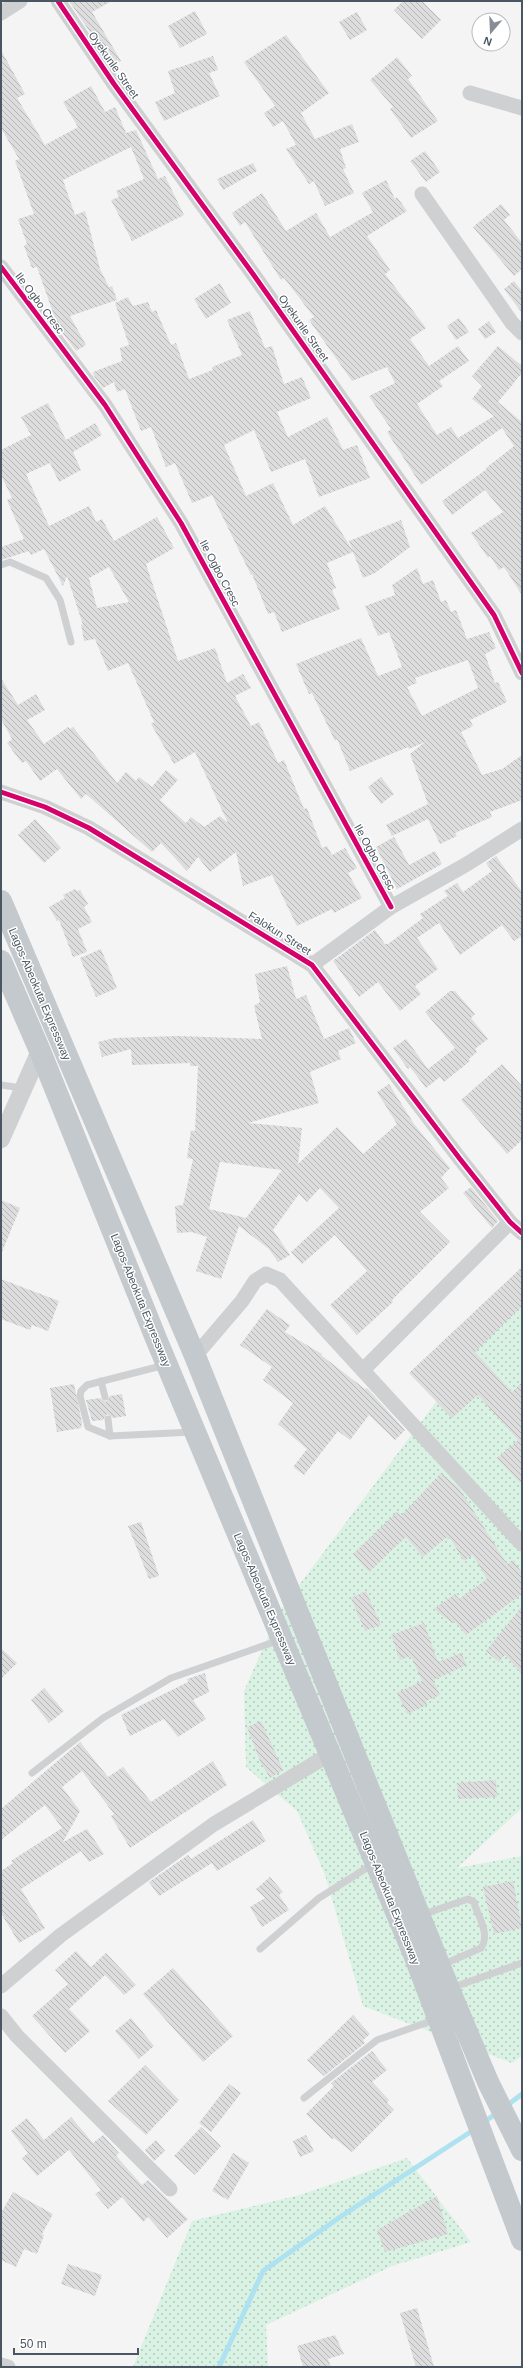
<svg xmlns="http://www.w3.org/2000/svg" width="523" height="2368" viewBox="0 0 523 2368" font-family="Helvetica,sans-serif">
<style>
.grass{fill:url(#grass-dots)}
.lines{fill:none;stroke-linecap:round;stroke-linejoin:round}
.stream{stroke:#aee2f0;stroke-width:5}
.building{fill:url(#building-back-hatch);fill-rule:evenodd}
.service{stroke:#ced0d2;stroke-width:7}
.minor{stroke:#ced0d2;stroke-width:15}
.tertiary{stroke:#ced0d2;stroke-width:18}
.trunk{stroke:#c4c9cd;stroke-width:22}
.cycleway-casing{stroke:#fff;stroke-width:8}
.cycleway{stroke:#d6006c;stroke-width:5}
.labels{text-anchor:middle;stroke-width:3;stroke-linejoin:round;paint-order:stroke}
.street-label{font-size:11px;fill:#4a5661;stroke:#fff}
</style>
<defs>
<pattern id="grass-dots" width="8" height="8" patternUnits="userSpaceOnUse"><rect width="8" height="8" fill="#d9f2e3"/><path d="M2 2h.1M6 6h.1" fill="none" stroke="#b2c7bb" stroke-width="1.8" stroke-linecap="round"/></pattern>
<pattern id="building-back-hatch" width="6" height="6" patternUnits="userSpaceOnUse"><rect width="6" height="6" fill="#ddddde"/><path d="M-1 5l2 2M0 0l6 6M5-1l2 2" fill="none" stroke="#b5b6b7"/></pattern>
</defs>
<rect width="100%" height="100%" fill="#f4f4f4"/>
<g class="grass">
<path d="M522,1287V1808L457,1868L522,1856V2056L512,2063L363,2006L325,1875L297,1811L246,1767L244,1691L279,1612Z"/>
<path d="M407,2158L471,2242L392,2266L266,2325L268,2367H133L192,2221L300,2195Z"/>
</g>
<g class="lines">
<g class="stream">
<path d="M506,2106L522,2094"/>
<path d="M483,2123L498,2112"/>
<path d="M219,2367L263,2271L343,2215L475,2129"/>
</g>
</g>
<g class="building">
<path d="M69,1H112L92,12L121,61L113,66Z"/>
<path d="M403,1H422L441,20L422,39L394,10Z"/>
<path d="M195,11L207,34L180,48L168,26Z"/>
<path d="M357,12L367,30L350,40L339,22Z"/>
<path d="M286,35L329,93L301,113L315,139L352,124L359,142L340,149L346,168L343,169L354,193L325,206L314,181L309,184L286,149L296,145L283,121L273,127L264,113L275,106L244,62Z"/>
<path d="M1,50L25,94L17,98L45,145L78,127L63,102L91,86L105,112L115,107L126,133L136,130L158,179L165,176L184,215L132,241L111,200L119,197L116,191L144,179L131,147L63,180L75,215L85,211L100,269L109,287L112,286L117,300L70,316L86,345L76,351L58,327L37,267L32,268L24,246L27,244L18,219L34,214L15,161L19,159L1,128Z"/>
<path d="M213,56L218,70L209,73L220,96L164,121L155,102L175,93L168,71Z"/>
<path d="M397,57L412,76L408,79L438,121L411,138L390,109L393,107L370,80Z"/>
<path d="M425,151L440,172L426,182L410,161Z"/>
<path d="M253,163L257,171L223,190L217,179Z"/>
<path d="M386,180L395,199L397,197L407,211L367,236L390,270L385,274L426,328L410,339L429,366L458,346L469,361L439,381L443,386L417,404L437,435L451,427L458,438L494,416L472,399L482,386L472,376L498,346L522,366V373L498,402L522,422V595L504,567L499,570L490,556L488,558L471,533L503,512L485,490L452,515L442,501L487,469L486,468L514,446L502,428L421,485L387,432L391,429L369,396L395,383L387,367L352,381L309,320L314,317L284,278L281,280L245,222L240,226L232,213L262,193L286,231L316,213L330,237L373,212L362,193Z"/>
<path d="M501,204L510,215L504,220L522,243V269L514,276L473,227Z"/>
<path d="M514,281L522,291V313L504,289Z"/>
<path d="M220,283L231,303L206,319L194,299Z"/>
<path d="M128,297L133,306L148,302L152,312L156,310L171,345L176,343L189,379L213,370L212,367L242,355L227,320L250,311L265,348L272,346L284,384L302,377L311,398L277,412L288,437L327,417L343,450L357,445L370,478L319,497L305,459L271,472L254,430L224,445L246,496L273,483L293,525L325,506L353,551L349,541L401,520L410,547L375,573L363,578L353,552L327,563L336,588L332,590L340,609L282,632L274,612L268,614L252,574L251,575L212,495L192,503L175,463L166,467L151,427L141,431L125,389L117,392L114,382L103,388L94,376L93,372L122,361L120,348L129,345L115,303Z"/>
<path d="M459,318L469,332L456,340L447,326Z"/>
<path d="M489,321L496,332L485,339L478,329Z"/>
<path d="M48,403L66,440L95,423L102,435L73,452L81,470L59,482L50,463L26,474L49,526L89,506L96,522L102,519L114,541L157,517L174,548L146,564L178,661L215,648L227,683L243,674L251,688L235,696L251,726L259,722L278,763L284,760L304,809L307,808L322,848L327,846L332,855L345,848L357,868L348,873L362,898L334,913L332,909L297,926L272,875L243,886L236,852L210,872L198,857L187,871L161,843L152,852L86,794L81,799L57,769L40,781L26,761L22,763L7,743L12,739L1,719V678L18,705L36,694L45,710L27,720L44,744L68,727L70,729L73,727L117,783L126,772L136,781L139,777L152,787L166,770L178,780L160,800L186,823L191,817L204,827L220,816L228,823L195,752L174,764L151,724L154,722L128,663L108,671L95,639L84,641L81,624L83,625L67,576L63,586L44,549L31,555L29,551L1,560V547L24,539L7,500L12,498L1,475V450L31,435L21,417ZM109,567L129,602L97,608L89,578Z"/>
<path d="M417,568L423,584L433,580L441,602L446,600L451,612L456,610L467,639L489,632L496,648L485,654L495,683L498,682L507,702L470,720L473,726L461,732L482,775L502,769L522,755V800L490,812L492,817L455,833L457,836L440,844L428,819L392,836L386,825L428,804L410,754L425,742L409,749L408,747L350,771L337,739L335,741L312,693L309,694L296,664L361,638L378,676L402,667L389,632L378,636L365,606L395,595L392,585ZM468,660L478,688L422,716L407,687L417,683L415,678Z"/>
<path d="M381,777L394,794L381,804L368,787Z"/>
<path d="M35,819L61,848L44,863L18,835Z"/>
<path d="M394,837L409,865L435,851L442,864L397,889L376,847Z"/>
<path d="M496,856L522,892V936L514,941L502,925L460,955L439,923L417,938L438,969L415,986L421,994L400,1011L378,982L359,997L333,961L375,930L385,944H388L423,918L420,914L448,896L444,891L457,883L463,892L492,871L486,863Z"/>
<path d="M75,889L77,891L80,890L88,904L84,907L92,922L78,929L87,952L73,957L59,920L57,921L49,907L65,898L63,895Z"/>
<path d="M101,949L117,988L96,997L80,958Z"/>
<path d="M287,966L296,999L306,995L324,1039L349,1028L356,1043L338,1051L341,1059L310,1072L319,1103L248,1123L302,1128L298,1164L337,1127L363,1154L397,1124L377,1092L389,1084L414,1124L450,1168L441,1178L449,1188L420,1212L450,1242L392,1300L393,1302L357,1335L330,1305L367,1271L335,1235L302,1264L291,1252L339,1208L320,1188L307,1202L299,1194L273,1230L290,1255L278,1262L269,1249L239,1226L221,1279L196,1271L207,1237L192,1232L177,1233L175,1206L183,1205L193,1159L187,1158L191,1130L195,1131L198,1066H190V1063L132,1065L131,1049L102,1057L98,1042L115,1038L178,1036L262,1039L254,1006L260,1002L255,974ZM220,1162L282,1170L246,1218L209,1209Z"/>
<path d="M450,991H455L475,1014L471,1018L488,1039L475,1049L477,1052L469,1059L470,1061L444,1082L440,1077L426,1088L410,1067L408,1069L393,1048L406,1039L428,1069L455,1048L425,1012Z"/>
<path d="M502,1064L522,1086V1140L507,1154L461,1100Z"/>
<path d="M471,1187L498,1221L492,1228L463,1193Z"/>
<path d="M1,1200L20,1208L2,1252H1Z"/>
<path d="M522,1267V1306L475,1352L512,1392L522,1382V1485L497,1458L518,1440L478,1395L452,1418L409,1373Z"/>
<path d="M1,1279L59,1301L48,1331L32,1325L30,1330L1,1319Z"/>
<path d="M267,1309L290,1325L285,1332L322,1354L321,1355L365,1389L367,1388L405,1430L395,1440L369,1415L350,1440L338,1431L304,1475L293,1467L307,1449L278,1424L293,1403L263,1380L272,1367L240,1345Z"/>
<path d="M74,1384L82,1423L81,1428L57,1432L50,1388Z"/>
<path d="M122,1394L126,1416L113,1418L107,1414L103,1420L92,1421L86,1400L100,1398L106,1402L110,1396Z"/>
<path d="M441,1473L459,1488L507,1564L513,1560L522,1573V1594L466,1635L455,1621L452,1623L434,1609L455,1594L459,1599L487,1579L473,1555L464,1561L450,1538L448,1540L447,1537L423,1557L406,1537L369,1572L353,1554L397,1512L401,1516Z"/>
<path d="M141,1522L159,1576L149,1579L128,1526Z"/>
<path d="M366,1591L381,1625L365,1631L351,1598Z"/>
<path d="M522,1606V1674L505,1655L499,1662L486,1651Z"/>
<path d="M424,1623L438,1662L461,1653L467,1665L433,1680L440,1695L426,1701L427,1705L407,1714L397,1693L422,1681L411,1656L400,1660L391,1635Z"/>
<path d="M1,1648L17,1663L1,1679Z"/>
<path d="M205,1673L209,1692L193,1700L206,1719L178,1737L164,1719L130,1736L121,1715L188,1682L187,1679Z"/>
<path d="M44,1688L64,1711L49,1723L31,1700Z"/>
<path d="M261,1721L283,1770L270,1778L260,1761L247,1727Z"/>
<path d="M80,1742L108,1777L123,1767L151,1802L213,1761L227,1785L130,1848L111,1816L114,1814L82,1771L62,1787L80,1811L63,1842L87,1829L104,1854L89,1862L81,1851L21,1889L45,1928L19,1943L1,1913V1871L13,1863L11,1861L62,1828L45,1805L1,1840V1809Z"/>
<path d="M496,1780L497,1797L458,1799L457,1783Z"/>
<path d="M253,1820L266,1841L217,1871L212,1863L159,1896L149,1882L188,1855L191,1859Z"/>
<path d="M270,1877L283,1892L279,1895L289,1910L262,1927L250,1907L265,1898L256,1889Z"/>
<path d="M513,1881L522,1928L494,1934L483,1887Z"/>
<path d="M76,1951L91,1967L106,1953L136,1985L124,1995L105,1975L69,2009L90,2031L65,2053L32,2016L68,1984L55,1970Z"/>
<path d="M173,1968L233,2036L203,2062L143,1994Z"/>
<path d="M353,2015L370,2034L363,2040L365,2043L324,2076L307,2060Z"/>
<path d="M131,2018L154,2046L139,2059L115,2031Z"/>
<path d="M372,2051L387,2070L372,2082L389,2100L387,2103L394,2110L352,2152L334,2138L332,2139L306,2114L334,2086L331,2083Z"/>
<path d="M145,2065L179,2100L146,2135L108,2101Z"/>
<path d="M229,2084L241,2093L211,2132L199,2123Z"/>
<path d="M71,2117L93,2143L103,2135L119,2153L116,2156L142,2185L148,2180L188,2219L167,2238L148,2217L143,2222L122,2197L108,2209L95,2194L101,2190L69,2150L37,2176L22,2158L28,2153L11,2131L27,2118L44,2140Z"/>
<path d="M201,2127L221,2146L195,2175L174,2156Z"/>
<path d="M306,2135L314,2151L300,2157L293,2141Z"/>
<path d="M156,2140L165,2151L154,2161L145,2150Z"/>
<path d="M233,2153L249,2163L228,2200L212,2191Z"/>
<path d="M13,2192L53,2214L42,2234L44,2235L37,2254L24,2249L16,2267L1,2260V2213Z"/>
<path d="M437,2196L448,2234L385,2252L377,2230Z"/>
<path d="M68,2264L102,2275L95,2296L61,2284Z"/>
<path d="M417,2308L434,2367H416L400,2313Z"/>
<path d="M335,2335L344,2354L328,2359L331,2367H303L297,2346Z"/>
</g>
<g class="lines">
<g class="service">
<path d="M1,565L10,562L46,578L60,600L71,642"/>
<path d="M1,1085L22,1088"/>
<path d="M165,1365L87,1385L81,1391L80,1396L88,1427L110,1436L193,1432"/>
<path d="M101,1381L105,1397"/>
<path d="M108,1419L110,1436"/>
<path d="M32,1773L103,1718L171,1678L280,1640"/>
<path d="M421,1915L468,1899L474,1902L475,1906C480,1919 490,1936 481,1948L442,1965"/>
<path d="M260,1949L319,1898L373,1864"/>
<path d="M451,1988L522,1963"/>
<path d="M304,2098L377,2040L437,2019"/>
</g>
<g class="minor">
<path d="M58,1L114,84L253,274L494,615L522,673"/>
<path d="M1,13L20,1"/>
<path d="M470,93L522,108"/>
<path d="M422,194L512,323L522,333"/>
<path d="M1,267L105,405L181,523L391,907"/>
<path d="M1,792L45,807L89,828L312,965L460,1159L510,1222L522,1233"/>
<path d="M312,965L391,907L467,864L522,829"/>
<path d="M195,1356L242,1301L255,1281L266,1274L280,1280L522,1544"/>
<path d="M363,1370L510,1222"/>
<path d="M1,1986L61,1935L214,1824L330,1754"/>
<path d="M1,2016L17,2036L170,2189"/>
<path d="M1,2365L8,2367"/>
</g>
<path class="tertiary" d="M1,1139L40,1051"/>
<g class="trunk">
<path d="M1,901L195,1356L451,1994L488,2082L522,2150"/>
<path d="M1,961L40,1051L157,1341L415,1957L522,2240"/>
</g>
<g class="cycleway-casing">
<g id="cycleway">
<path d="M58,1L114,84L253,274L494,615L522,673"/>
<path d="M1,267L105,405L181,523L391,907"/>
<path d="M1,792L45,807L89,828L312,965L460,1159L510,1222L522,1233"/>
</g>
</g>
<use href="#cycleway" class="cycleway"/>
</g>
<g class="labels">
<g class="street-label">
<text transform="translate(114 65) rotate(55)" y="4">Oyekunle Street</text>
<text transform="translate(40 303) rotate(53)" y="4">Ile Ogbo Cresc</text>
<text transform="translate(304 328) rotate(55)" y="4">Oyekunle Street</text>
<text transform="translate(220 573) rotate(62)" y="4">Ile Ogbo Cresc</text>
<text transform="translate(375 857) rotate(61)" y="4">Ile Ogbo Cresc</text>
<text transform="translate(280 933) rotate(32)" y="4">Falokun Street</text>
<text transform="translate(40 994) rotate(67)" y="4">Lagos-Abeokuta Expressway</text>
<text transform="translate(141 1300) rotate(68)" y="4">Lagos-Abeokuta Expressway</text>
<text transform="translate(265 1599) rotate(67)" y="4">Lagos-Abeokuta Expressway</text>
<text transform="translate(390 1898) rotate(68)" y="4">Lagos-Abeokuta Expressway</text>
</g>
</g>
<rect width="523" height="2368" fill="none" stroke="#4a5661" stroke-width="4"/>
<g transform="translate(491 32) rotate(199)"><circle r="19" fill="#ffffff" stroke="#b7bbc0"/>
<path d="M0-3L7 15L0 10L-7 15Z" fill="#868d94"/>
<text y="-6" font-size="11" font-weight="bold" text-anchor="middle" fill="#4a5661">N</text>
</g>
<path d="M14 2348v6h124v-6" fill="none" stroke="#4a5661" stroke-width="2"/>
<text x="20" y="2348" font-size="12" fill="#4a5661" stroke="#ffffff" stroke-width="3" paint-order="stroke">50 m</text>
</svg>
